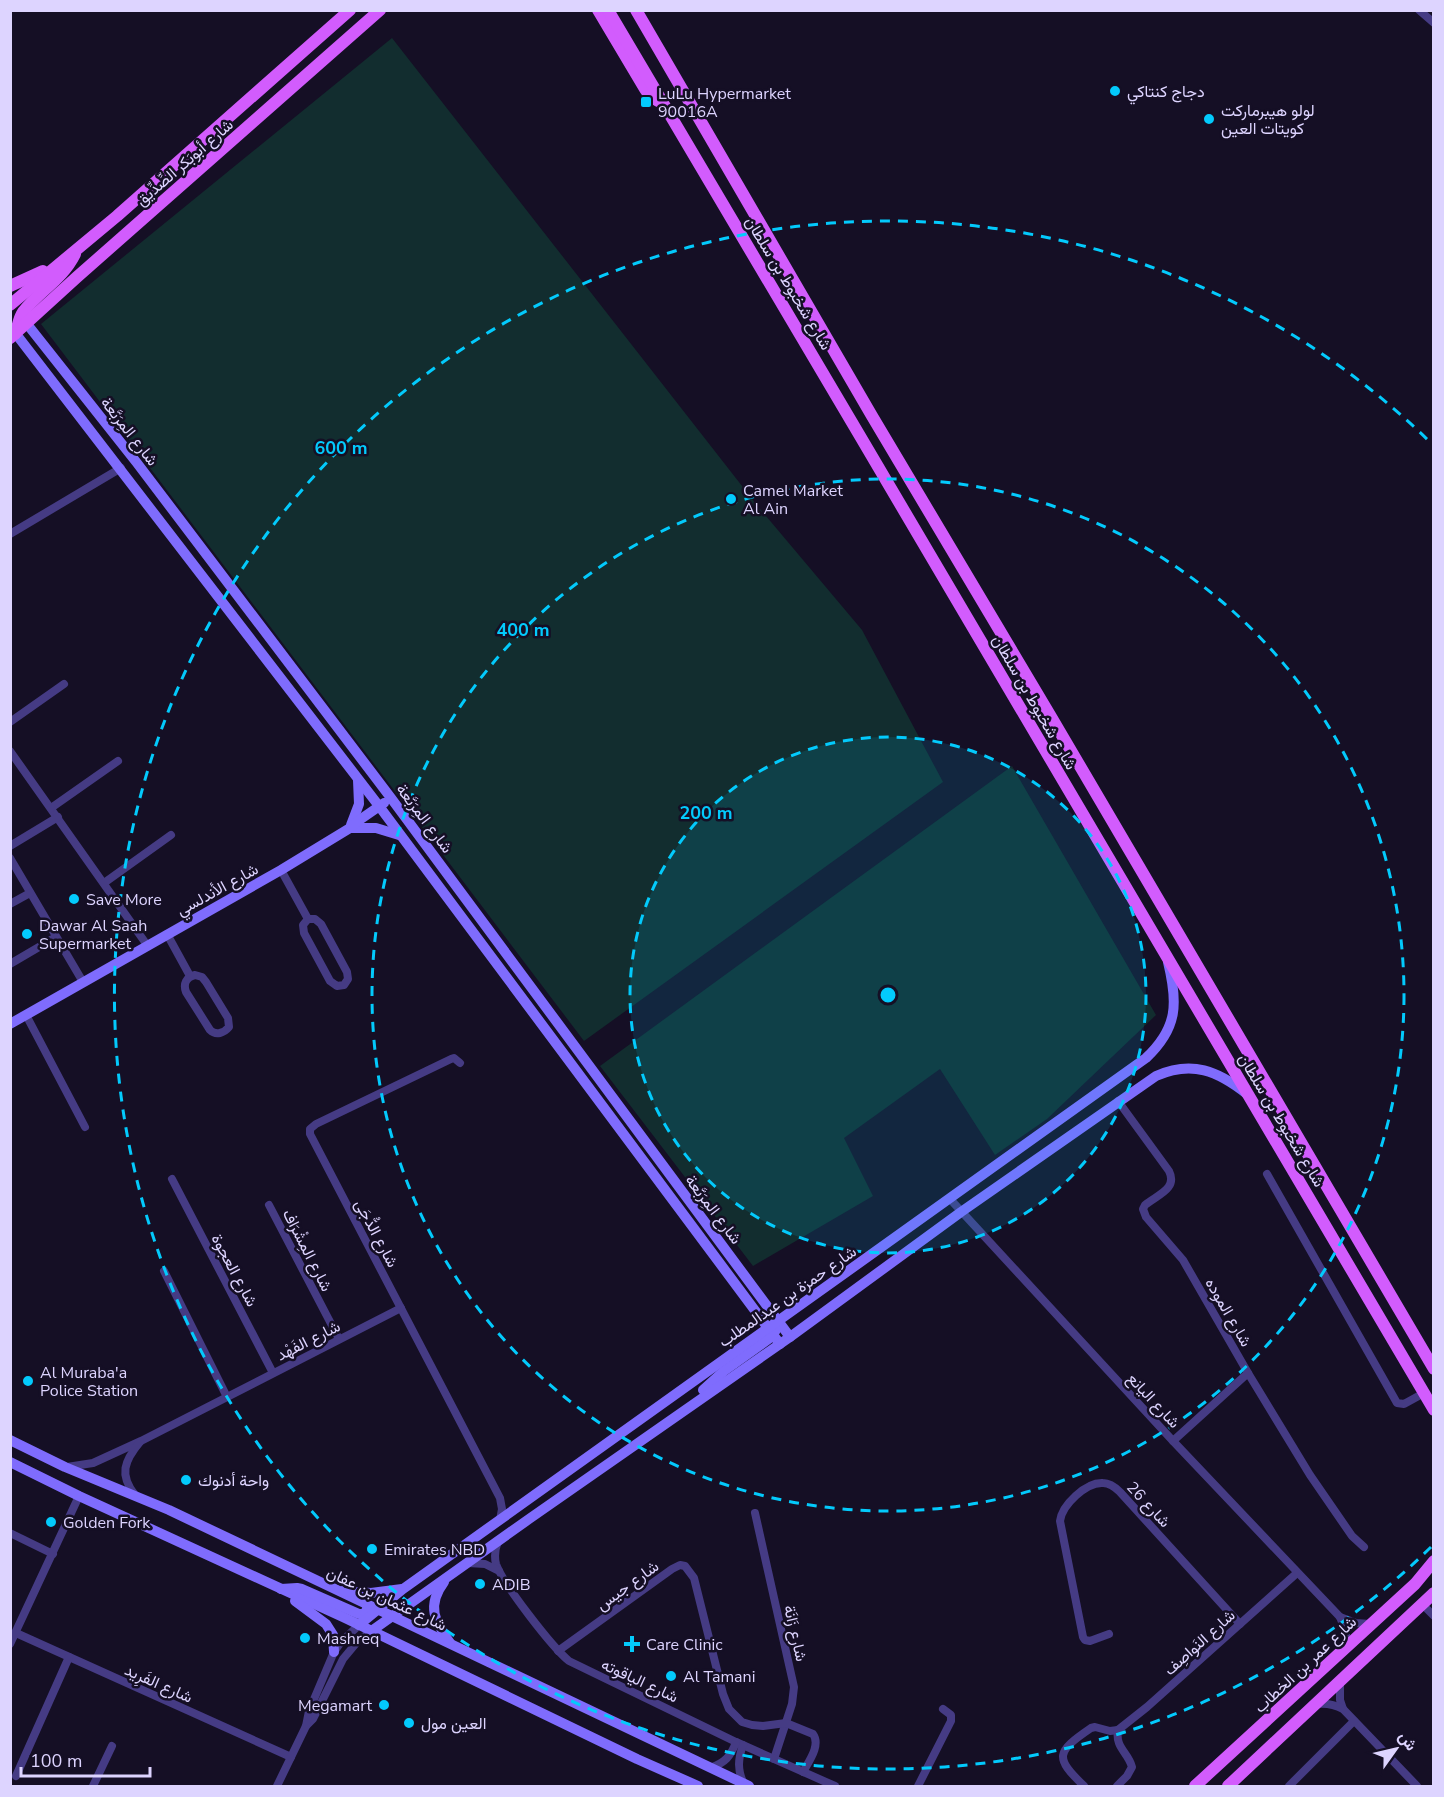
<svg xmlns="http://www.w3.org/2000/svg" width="1444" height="1797" viewBox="0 0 1444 1797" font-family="'Nunito Sans',Vazirmatn,sans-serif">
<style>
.green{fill:#122d2f}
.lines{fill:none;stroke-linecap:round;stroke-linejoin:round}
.street{stroke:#453b84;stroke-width:8}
.secondary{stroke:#7f6cfd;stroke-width:10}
.primary{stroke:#d25cfd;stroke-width:12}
.ring{fill:none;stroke:#03cafc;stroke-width:3;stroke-dasharray:10 8}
.poi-dot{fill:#03cafc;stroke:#150f25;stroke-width:2}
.labels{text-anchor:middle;stroke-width:5;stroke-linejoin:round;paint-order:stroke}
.poi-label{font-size:16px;fill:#ddd4ff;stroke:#150f25;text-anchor:start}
.street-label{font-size:16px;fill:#ddd4ff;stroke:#150f25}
.centre{fill:#03cafc;stroke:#150f25;stroke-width:3}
.ring-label{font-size:18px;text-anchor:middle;font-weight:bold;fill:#03cafc;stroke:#150f25;stroke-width:5;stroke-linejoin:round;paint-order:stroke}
</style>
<rect width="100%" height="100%" fill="#150f25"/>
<g class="green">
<path d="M392,38L760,509L862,630L943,782L584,1041L41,324Z"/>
<path d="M1012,766L1156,1015L1047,1119L995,1155L940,1069L844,1138L873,1196L753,1266L600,1066Z"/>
</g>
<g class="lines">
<g class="street">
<path d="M1419,10L1434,23"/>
<path d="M10,534L121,468"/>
<path d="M10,722L64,684"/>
<path d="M10,751L147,945"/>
<path d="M51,808L118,761"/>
<path d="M10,846L58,817"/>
<path d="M10,858L83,982"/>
<path d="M281,870L308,919"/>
<path d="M104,883L171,835"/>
<path d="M10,904L30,893"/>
<path d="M308,919H315L321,924L347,972L348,979L344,985L337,986L330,981L304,933L303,925Z"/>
<path d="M167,934L190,976"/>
<path d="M10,964L56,937"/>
<path d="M195,975L202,977L206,982L228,1018L229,1027C224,1033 216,1036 210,1030L186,992C183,984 186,977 195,975Z"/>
<path d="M26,1015L85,1127"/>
<path d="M460,1063L454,1058L451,1059L316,1124L310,1129V1134L500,1498L502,1509L500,1520"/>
<path d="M1118,1101L1169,1171C1178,1189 1157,1195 1145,1205L1143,1209L1146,1217L1183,1260L1248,1373L1310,1475L1352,1536L1364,1547"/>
<path d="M1267,1174L1397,1403L1404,1404L1424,1393"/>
<path d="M172,1179L273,1373"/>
<path d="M950,1199L1173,1441L1340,1617L1346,1632V1649"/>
<path d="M269,1205L339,1339"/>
<path d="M164,1271L227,1397"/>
<path d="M1173,1441L1248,1373"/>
<path d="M67,1467L93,1463L141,1441L401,1308"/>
<path d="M135,1495C119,1475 124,1461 140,1442"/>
<path d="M755,1513L794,1687L792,1704L774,1759"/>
<path d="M10,1533L53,1554"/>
<path d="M498,1541C495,1549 494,1556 496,1564C503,1584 552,1647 569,1661L736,1742L835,1786"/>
<path d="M468,1563L485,1564L499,1571"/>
<path d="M1422,1604L1434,1616"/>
<path d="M1340,1617L1356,1623L1370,1624"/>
<path d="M16,1633L291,1757"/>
<path d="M1109,1634L1090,1641L1085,1640L1083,1637L1060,1521C1062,1505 1086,1482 1103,1483C1110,1483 1115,1487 1120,1492L1240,1624"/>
<path d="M10,1644L79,1496"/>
<path d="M558,1651L672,1569L680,1565L685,1566L694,1578L723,1694L729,1709L742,1722L752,1725L763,1726L786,1723L813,1734C821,1745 809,1761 803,1772"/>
<path d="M1340,1682V1700L1343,1709"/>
<path d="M1316,1704C1326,1703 1334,1704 1343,1709L1417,1786"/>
<path d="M306,1726L313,1719L343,1659L358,1641L370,1632"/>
<path d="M743,1745C738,1759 737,1770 744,1784"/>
<path d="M710,1768C725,1763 731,1756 736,1742"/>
<path d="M16,1776L69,1657"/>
<path d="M93,1786L112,1746"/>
<path d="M277,1786L306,1726L309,1711L334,1652L341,1642L359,1625"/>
<path d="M918,1786L951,1721V1715L943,1709"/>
<path d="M1084,1786C1054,1757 1056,1752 1091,1728L1095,1727L1110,1731L1118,1730L1147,1707L1297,1573"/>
<path d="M1117,1786L1127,1776L1132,1767C1128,1752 1115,1748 1118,1730"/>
<path d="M1289,1786L1354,1721"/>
</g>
<g class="secondary">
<path d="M27,324L137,463L391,798L790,1337"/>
<path d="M16,334L379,806L780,1344"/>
<path d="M351,825L359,804L358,780"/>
<path d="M350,828H376L399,835"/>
<path d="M10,1024L281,870L350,828L358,821L384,803"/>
<path d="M703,1390L724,1371L770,1338L776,1330"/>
<path d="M10,1440L65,1467L169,1510L749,1786"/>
<path d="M10,1462L79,1496L345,1618L637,1759L698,1786"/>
<path d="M444,1582C426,1606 435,1622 450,1643"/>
<path d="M281,1589L297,1588L302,1589L359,1614H365L368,1606"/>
<path d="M343,1591L371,1593L402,1589"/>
<path d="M295,1601L326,1624L333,1635L334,1652"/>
<path d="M359,1625L403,1589L1146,1058C1178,1028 1178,1003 1168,962"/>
<path d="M370,1632L529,1519L790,1337L961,1212L1156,1076C1192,1060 1218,1071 1247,1094"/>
</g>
<g class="primary">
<path d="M598,10L645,89L650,96L658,101"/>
<path d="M608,10L860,436L1434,1410"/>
<path d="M636,10L872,416L1050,715L1434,1369"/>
<path d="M10,286L43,271"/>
<path d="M10,305L117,216L350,10"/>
<path d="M15,334C18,328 18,319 23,312C40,290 62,280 75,254"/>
<path d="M10,338L77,277L380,10"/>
<path d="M1195,1786L1415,1584L1434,1561"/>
<path d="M1228,1786L1434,1593"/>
</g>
</g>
<circle cx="888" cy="995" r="258" fill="#03cafc" fill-opacity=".12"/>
<g class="ring">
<circle cx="888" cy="995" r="258"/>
<circle cx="888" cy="995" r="516"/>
<path d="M1431 1547A774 774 0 1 1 1431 443"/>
</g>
<g class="poi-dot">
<circle cx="1115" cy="91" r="6"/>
<rect x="640" y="96" width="12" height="12" rx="3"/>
<circle cx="1209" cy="119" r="6"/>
<circle cx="731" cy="499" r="6"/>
<circle cx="74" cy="899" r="6"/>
<circle cx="27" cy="934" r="6"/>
<circle cx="28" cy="1381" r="6"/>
<circle cx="186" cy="1480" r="6"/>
<circle cx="51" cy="1522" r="6"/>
<circle cx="372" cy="1549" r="6"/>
<circle cx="480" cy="1584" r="6"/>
<circle cx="305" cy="1638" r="6"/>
<path d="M629 1635h6v6h6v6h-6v6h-6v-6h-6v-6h6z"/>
<circle cx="671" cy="1676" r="6"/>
<circle cx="384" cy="1705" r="6"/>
<circle cx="409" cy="1723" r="6"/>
</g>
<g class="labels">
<g class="poi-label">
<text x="1127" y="97">دجاج كنتاكي</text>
<text x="658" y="99">LuLu Hypermarket<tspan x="658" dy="18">90016A</tspan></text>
<text x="1221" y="116">لولو هيبرماركت<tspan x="1221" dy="18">كويتات العين</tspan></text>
<text x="743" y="496">Camel Market<tspan x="743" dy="18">Al Ain</tspan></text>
<text x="86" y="905">Save More</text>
<text x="39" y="931">Dawar Al Saah<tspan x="39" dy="18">Supermarket</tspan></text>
<text x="40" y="1378">Al Muraba'a<tspan x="40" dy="18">Police Station</tspan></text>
<text x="198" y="1486">واحة أدنوك</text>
<text x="63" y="1528">Golden Fork</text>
<text x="384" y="1555">Emirates NBD</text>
<text x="492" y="1590">ADIB</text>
<text x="317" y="1644">Mashreq</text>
<text x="646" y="1650">Care Clinic</text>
<text x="683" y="1682">Al Tamani</text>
<text x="372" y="1711" text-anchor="end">Megamart</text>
<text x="421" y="1729">العين مول</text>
</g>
<g class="street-label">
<text transform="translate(184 162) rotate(-41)" y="6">شارع أبوبَكر الصِّدِّيق</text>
<text transform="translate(789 283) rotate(59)" y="6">شارع شخبوط بن سلطان</text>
<text transform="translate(130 431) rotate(52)" y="6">شارع المِرَبَّعة</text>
<text transform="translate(1035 702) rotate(60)" y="6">شارع شخبوط بن سلطان</text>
<text transform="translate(425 818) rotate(53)" y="6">شارع المِرَبَّعة</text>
<text transform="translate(217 889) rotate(-29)" y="6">شارع الأندلسي</text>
<text transform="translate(1282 1120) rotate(59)" y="6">شارع شخبوط بن سلطان</text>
<text transform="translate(714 1209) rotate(53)" y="6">شارع المِرَبَّعة</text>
<text transform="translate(377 1233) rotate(62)" y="6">شارع الدُّجَى</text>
<text transform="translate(308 1250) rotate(63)" y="6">شارع المِشْرَاف</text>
<text transform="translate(235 1270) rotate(62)" y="6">شارع العجوة</text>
<text transform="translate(787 1296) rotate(-35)" y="6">شارع حمزة بن عبدالمطلب</text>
<text transform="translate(1229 1312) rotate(60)" y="6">شارع الموده</text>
<text transform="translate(308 1340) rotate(-27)" y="6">شارع الفَهْد</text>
<text transform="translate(1154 1400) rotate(47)" y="6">شارع اليانع</text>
<text transform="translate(1149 1504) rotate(47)" y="6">شارع 26</text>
<text transform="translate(627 1585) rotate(-36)" y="6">شارع جيس</text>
<text transform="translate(387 1598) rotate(25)" y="6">شارع عثمان بن عفان</text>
<text transform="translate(796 1633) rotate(77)" y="6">شارع زَانَة</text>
<text transform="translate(1199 1642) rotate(-42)" y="6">شارع النَواصِف</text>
<text transform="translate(1305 1664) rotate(-43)" y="6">شارع عمر بن الخطاب</text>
<text transform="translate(640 1680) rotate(25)" y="6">شارع الياقوته</text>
<text transform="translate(159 1683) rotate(24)" y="6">شارع الفَرِيد</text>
</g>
</g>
<circle cx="888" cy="995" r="9" class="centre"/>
<g class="ring-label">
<text x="341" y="454">600 m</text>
<text x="523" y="636">400 m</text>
<text x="706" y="819">200 m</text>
</g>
<rect width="1444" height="1797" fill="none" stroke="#ddd4ff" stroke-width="24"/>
<g transform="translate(1396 1749) rotate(56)" stroke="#150f25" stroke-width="4.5" paint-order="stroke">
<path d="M0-4.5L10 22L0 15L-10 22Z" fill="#ddd4ff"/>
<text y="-9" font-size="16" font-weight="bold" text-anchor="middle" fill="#ddd4ff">ش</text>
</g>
<path d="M21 1767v9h129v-9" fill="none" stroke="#ddd4ff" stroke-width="3"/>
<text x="30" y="1767" font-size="18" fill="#ddd4ff" stroke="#150f25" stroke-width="4.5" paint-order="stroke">100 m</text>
</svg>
